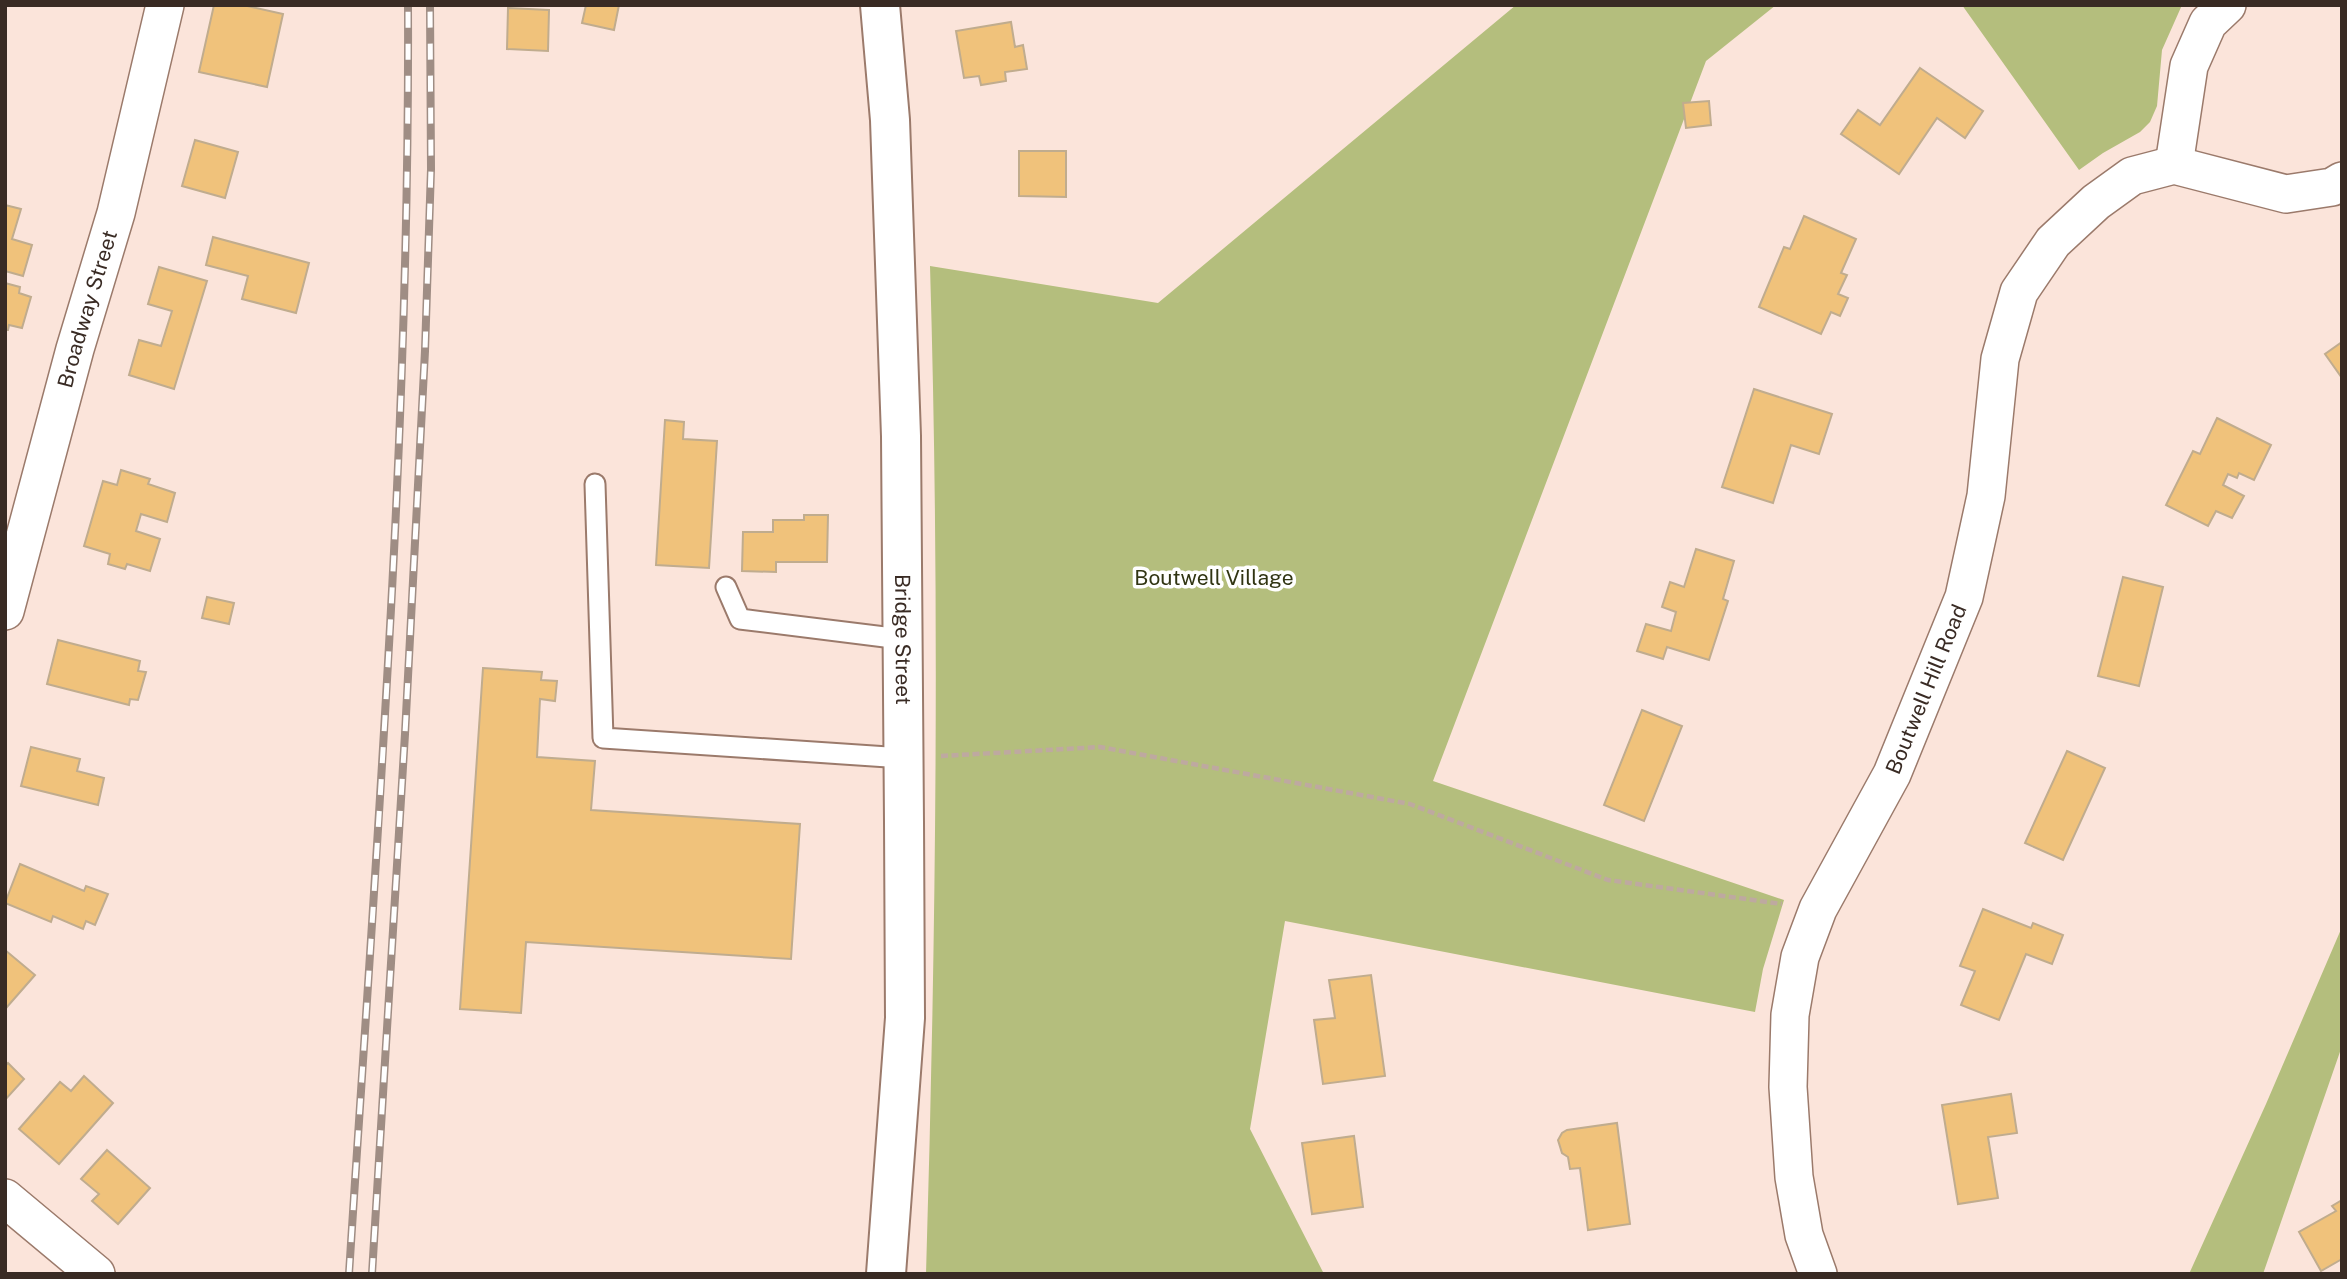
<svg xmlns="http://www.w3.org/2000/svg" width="2347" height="1279" viewBox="0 0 2347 1279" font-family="'Public Sans',sans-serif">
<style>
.green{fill:#b4be7d}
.building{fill:#f0c27b;stroke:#c0ac8e;stroke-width:2}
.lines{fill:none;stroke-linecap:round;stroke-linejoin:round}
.service-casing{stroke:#9b7a6b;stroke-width:23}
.minor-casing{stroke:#9b7a6b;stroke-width:40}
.secondary-casing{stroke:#9b7a6b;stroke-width:42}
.path{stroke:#bea9a0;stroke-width:4.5;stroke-dasharray:7 3.5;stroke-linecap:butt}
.service{stroke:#fff;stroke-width:19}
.minor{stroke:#fff;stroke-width:37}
.secondary{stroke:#fff;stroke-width:38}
.rail-casing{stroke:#9f8d84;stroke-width:8}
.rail{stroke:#fff;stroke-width:5;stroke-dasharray:16;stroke-linecap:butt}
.labels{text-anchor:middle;stroke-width:7;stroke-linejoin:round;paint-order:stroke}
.street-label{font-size:21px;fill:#392b24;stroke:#fff}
.park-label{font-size:21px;fill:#313513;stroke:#fff}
</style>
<rect width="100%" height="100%" fill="#fbe4da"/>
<g class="green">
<path d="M1516,5H1776L1706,61L1433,781L1784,900L1763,969L1755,1012L1285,921L1250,1129L1324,1274H926C936,938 940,602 930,266L1158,303Z"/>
<path d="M1962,5H2182L2162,50L2157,106L2150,122L2140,132L2103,153L2079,170Z"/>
<path d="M2342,927V1046L2263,1274H2189L2266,1104Z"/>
</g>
<g class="building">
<path d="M214,5H243L283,14L267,87L199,72Z"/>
<path d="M586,5H619L614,30L582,23Z"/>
<path d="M508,8L549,10L548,51L507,49Z"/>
<path d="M1011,22L1015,47L1023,45L1027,69L1005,72L1006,81L981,85L979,76L964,78L956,31Z"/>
<path d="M1920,68L1983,111L1965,138L1937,118L1899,174L1841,134L1858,110L1880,125Z"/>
<path d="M1709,101L1711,125L1686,128L1683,103Z"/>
<path d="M195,140L238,152L225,198L182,186Z"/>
<path d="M1019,151H1066V197L1019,196Z"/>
<path d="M5,205L21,209L12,239L32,245L23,276L5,271Z"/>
<path d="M1804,216L1856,239L1841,273L1847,275L1838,294L1848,298L1840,316L1831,312L1821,334L1759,307L1784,247L1790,249Z"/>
<path d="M213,237L309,263L296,313L242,299L248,276L206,265Z"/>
<path d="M159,267L207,281L174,389L129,375L139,340L161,346L172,311L148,304Z"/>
<path d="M5,283L20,287L19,293L31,297L22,328L9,325L8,330H5Z"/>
<path d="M2342,342V378L2325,354Z"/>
<path d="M1754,389L1832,414L1819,454L1791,445L1773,503L1722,487Z"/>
<path d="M2217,418L2271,445L2254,480L2239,473L2237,478L2228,474L2223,485L2244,496L2232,518L2216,511L2208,526L2166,505L2193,451L2200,454Z"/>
<path d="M665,420L684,422L683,439L717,441L709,568L656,565Z"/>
<path d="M121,470L150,479L148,484L175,493L167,522L141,514L136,531L160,539L150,571L127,564L125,569L108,564L110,554L84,546L103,481L117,485Z"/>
<path d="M804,515H828L827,562H776V572L742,571L743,532H773V520H804Z"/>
<path d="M1696,549L1734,561L1723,599L1728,601L1709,660L1667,647L1663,659L1637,651L1646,624L1671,631L1676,612L1662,607L1670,582L1684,587Z"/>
<path d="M2123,577L2163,587L2139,686L2098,676Z"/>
<path d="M207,597L234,603L229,624L202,618Z"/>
<path d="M58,640L140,661L138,671L146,672L138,700L130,699L129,705L47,684Z"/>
<path d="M483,668L542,672L541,680L557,681L555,701L540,699L537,757L595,761L591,810L800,824L791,959L526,942L521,1013L460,1009Z"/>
<path d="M1642,710L1682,726L1644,821L1604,805Z"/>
<path d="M31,747L80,759L77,771L104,778L98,805L21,786Z"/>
<path d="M2067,751L2105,768L2063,860L2025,843Z"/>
<path d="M20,864L84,891L86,886L108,894L95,925L86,921L83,929L53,916L51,922L5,903Z"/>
<path d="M1983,909L2031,928L2033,923L2063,935L2052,964L2026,954L1999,1020L1961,1005L1975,971L1960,966Z"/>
<path d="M5,950L35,975L7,1007L5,1005Z"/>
<path d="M1371,975L1385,1076L1323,1084L1314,1020L1335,1018L1329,980Z"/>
<path d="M8,1063L24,1079L5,1100V1066Z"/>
<path d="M84,1076L113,1103L59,1164L19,1129L60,1082L71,1091Z"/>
<path d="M2011,1094L2017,1133L1988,1137L1998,1198L1958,1204L1942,1105Z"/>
<path d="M1617,1123L1630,1224L1588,1230L1580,1168L1570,1169L1568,1157L1562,1153L1558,1140L1562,1133L1567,1130Z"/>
<path d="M1354,1136L1363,1207L1312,1214L1302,1143Z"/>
<path d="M107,1150L150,1188L118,1224L92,1201L99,1194L81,1179Z"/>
<path d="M2342,1200V1259L2321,1271L2299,1232L2336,1211L2332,1206Z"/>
</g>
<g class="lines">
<g class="service-casing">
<g id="service">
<path d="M595,484L603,738L903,758"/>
<path d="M726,587L740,619L901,639"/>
</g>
</g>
<g class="minor-casing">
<g id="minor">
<path d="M2174,165L2189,66L2208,23L2227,5"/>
<path id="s1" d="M5,611L75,349L116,213L165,5"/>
<path d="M5,1198L96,1274"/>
<path id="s2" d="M1818,1274L1804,1235L1794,1177L1788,1087L1790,1015L1800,957L1818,909L1892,774L1964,597L1986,496L2000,359L2019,292L2053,242L2096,202L2132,176L2174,165L2286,194L2332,187L2342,181"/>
</g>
</g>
<g class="secondary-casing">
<g id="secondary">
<path id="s3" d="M880,5L890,120L901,436L904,822L905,1018L886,1274"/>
</g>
</g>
<path class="path" d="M941,756L1100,747L1410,804L1608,880L1782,904"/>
<use href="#service" class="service"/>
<use href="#minor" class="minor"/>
<use href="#secondary" class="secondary"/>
<g class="rail-casing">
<g id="rail">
<path d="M349,1274C376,852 410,428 408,5"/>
<path d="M372,1274L405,734L425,351L431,169L430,5"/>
</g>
</g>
<use href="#rail" class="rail"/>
</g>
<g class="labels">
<g class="street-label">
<text dy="7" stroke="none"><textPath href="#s1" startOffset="313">Broadway Street</textPath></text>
<text dy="7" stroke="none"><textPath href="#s3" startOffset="635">Bridge Street</textPath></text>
<text dy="7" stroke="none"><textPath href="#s2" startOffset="618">Boutwell Hill Road</textPath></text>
</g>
<g class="park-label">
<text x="1214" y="585">Boutwell Village</text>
</g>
</g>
<rect width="2347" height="1279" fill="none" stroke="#392b24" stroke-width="14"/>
</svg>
